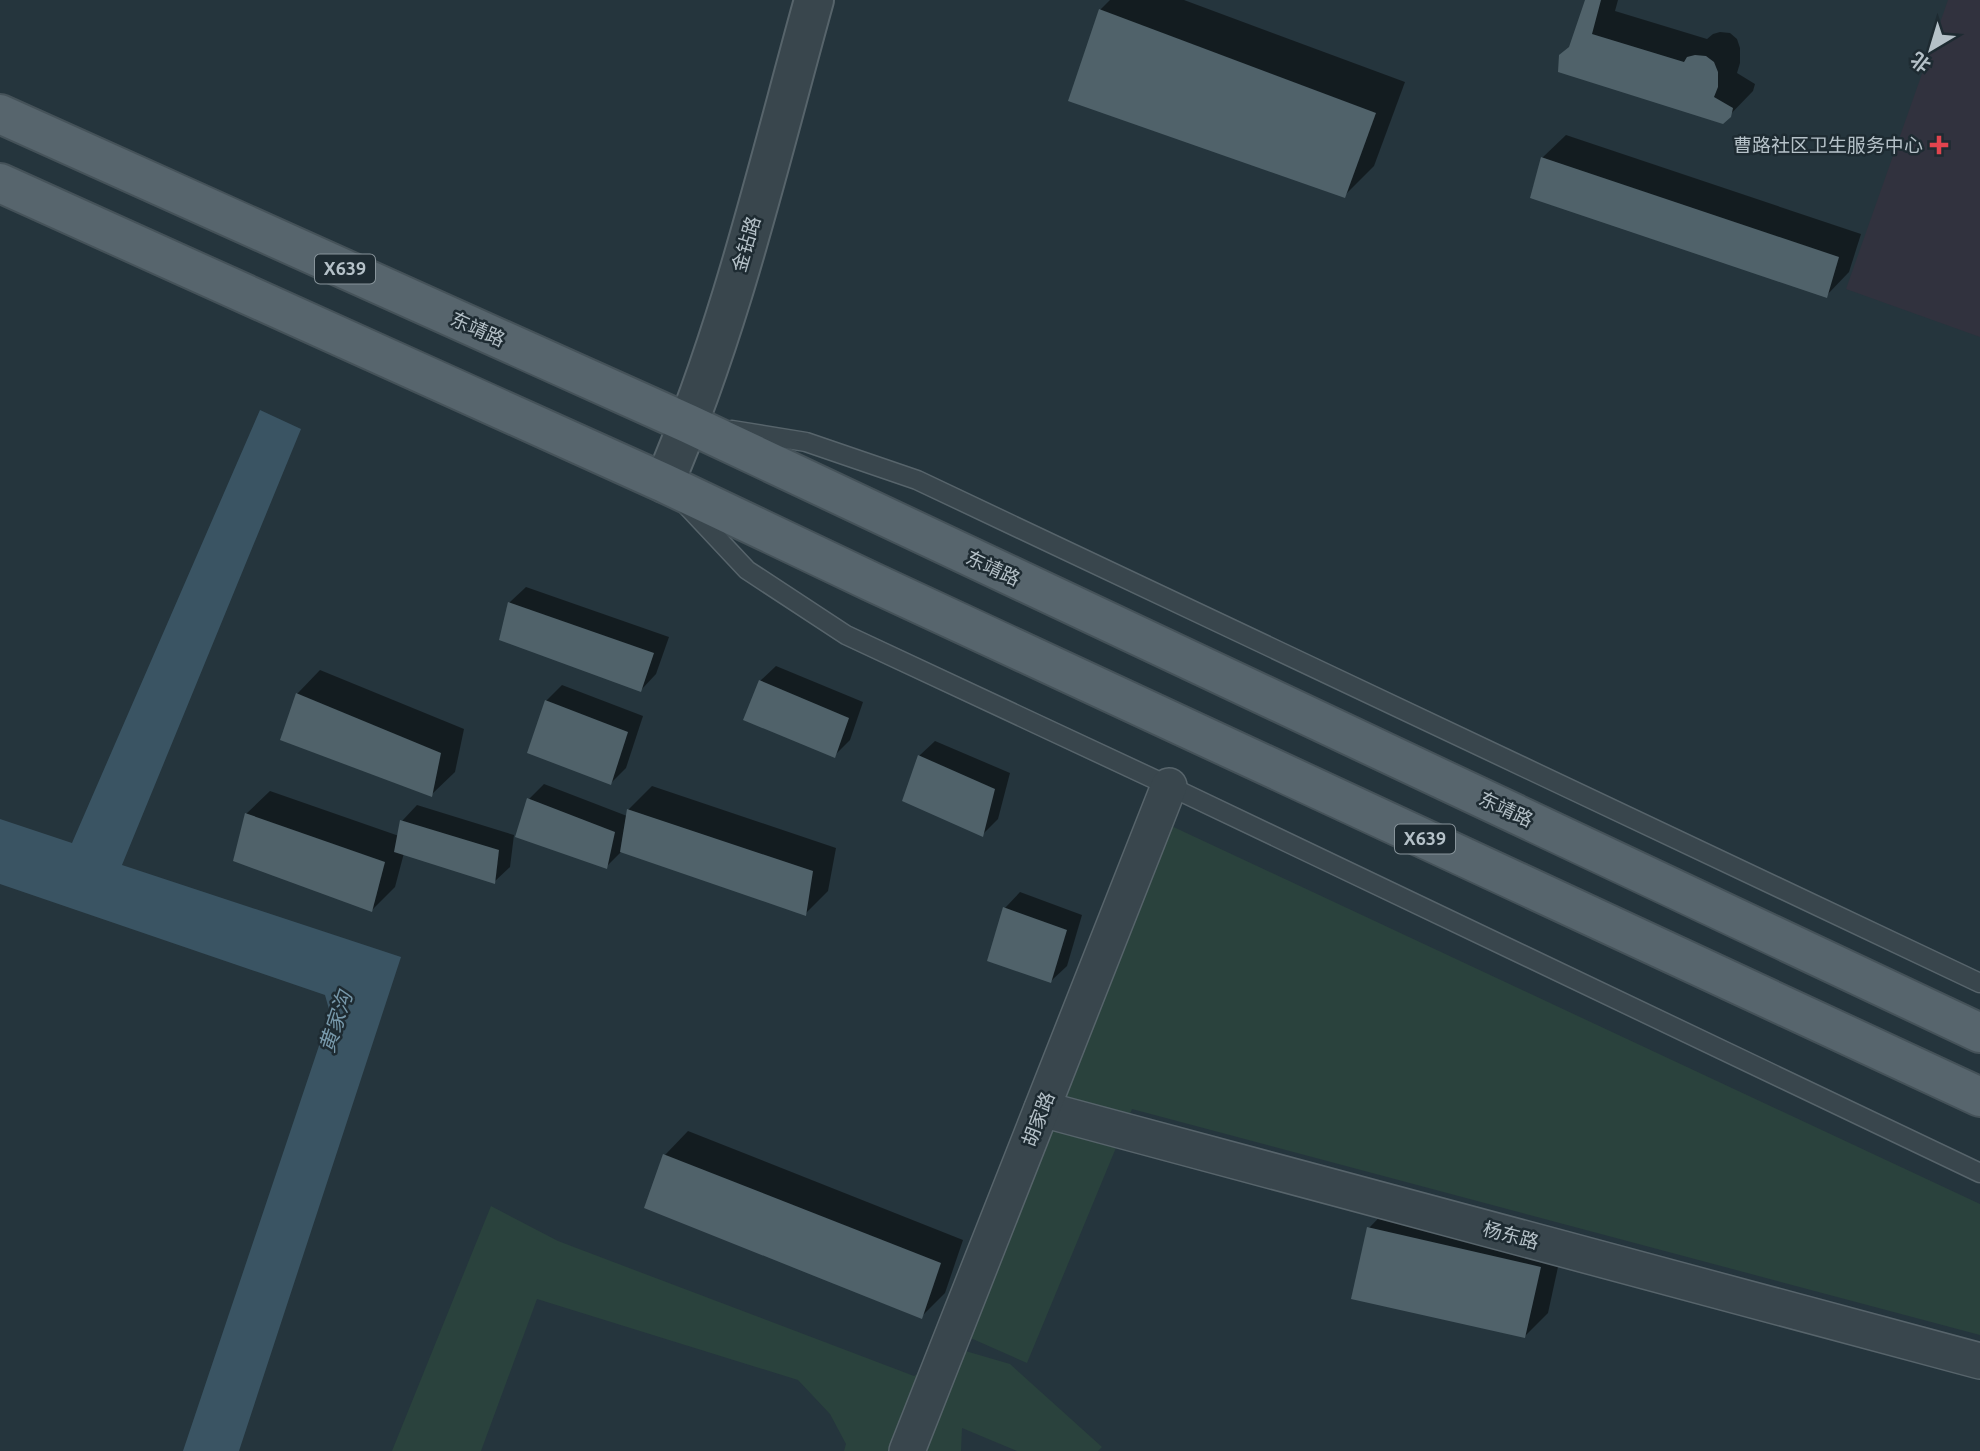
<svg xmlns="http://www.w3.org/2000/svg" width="1980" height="1451" viewBox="0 0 1980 1451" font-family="Ubuntu,'Noto Sans SC',sans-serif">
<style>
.medical{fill:#31323e}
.green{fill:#2a423d}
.water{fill:#3a5463}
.shadow{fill:#0007}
.building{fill:#50626a}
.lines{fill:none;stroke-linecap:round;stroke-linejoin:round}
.service-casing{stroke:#57646b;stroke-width:21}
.minor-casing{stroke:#57646b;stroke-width:38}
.tertiary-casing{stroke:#57646b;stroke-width:42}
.primary-casing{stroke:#455259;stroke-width:42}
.service{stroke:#39464d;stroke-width:18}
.minor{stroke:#39464d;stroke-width:35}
.tertiary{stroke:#39464d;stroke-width:38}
.primary{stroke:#57656d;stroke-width:38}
.health-dot{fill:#e0444e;stroke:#1e2b32;stroke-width:2.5}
.labels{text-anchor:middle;stroke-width:5;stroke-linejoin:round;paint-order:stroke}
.shield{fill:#1e2b32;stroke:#88949b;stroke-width:2}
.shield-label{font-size:18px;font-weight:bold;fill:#b5c1c8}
.poi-label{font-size:19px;fill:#b5c1c8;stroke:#1e2b32;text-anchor:end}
.street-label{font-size:19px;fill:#b5c1c8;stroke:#1e2b32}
.water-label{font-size:21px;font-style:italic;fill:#7798aa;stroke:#1e2b32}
</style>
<rect width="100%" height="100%" fill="#25353d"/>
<path class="medical" d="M1948,0H1980V337L1846,289Z"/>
<g class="green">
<path d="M1165,823L1980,1204V1335L1132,1109L1027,1363L966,1336Z"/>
<path d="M491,1206L558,1241L914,1376L962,1350L1010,1364L1102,1447L1098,1451H1017L962,1428L961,1451H844L846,1444L830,1414L798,1380L537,1299L481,1451H392Z"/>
</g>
<path class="water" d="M260,410L301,429L122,865L401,957L239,1451H183L330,1013L325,995L0,884V819L72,843Z"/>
<g class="shadow">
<path d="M1110,0H1184L1405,82L1374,166L1344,196L1100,10Z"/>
<path d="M1587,0H1618L1615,11L1707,39L1713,34L1720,32L1730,33L1737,39L1740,48V63L1737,73L1755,84L1753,91L1723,122L1571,46Z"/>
<path d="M1566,135L1861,234L1849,272L1826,296L1542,158Z"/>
<path d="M526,587L669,637L656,674L641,690L501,639L510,602Z"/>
<path d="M776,666L863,702L850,740L834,756L760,681Z"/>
<path d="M320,670L464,729L455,772L431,795L297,694Z"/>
<path d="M562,685L643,716L626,768L611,783L546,701Z"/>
<path d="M935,741L1010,773L998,819L982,835L919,756Z"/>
<path d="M544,784L627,816L628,810L652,786L836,848L828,891L805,914L622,851L606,867L529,799Z"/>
<path d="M270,791L399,836L402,821L417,805L514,835L510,867L494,882L404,853L395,887L372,910L246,814Z"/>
<path d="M1020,892L1082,915L1067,966L1051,981L1005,908Z"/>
<path d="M688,1131L963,1240L945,1293L922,1316L646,1207L665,1155Z"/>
<path d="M1392,1204L1563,1244L1548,1313L1525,1336L1369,1228Z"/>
</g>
<g class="building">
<path d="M1585,0H1601L1592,34L1684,62L1687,57L1695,55L1706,56L1714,62L1718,72V87L1714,97L1733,108L1731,117L1723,124L1558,72L1559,55L1569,47Z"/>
<path d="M1099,9L1376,113L1345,198L1068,101Z"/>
<path d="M1541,157L1839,257L1827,298L1530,198Z"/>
<path d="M508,602L654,653L641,692L499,640Z"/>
<path d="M759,680L849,718L835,758L743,720Z"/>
<path d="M296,693L441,753L432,797L280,740Z"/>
<path d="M545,700L628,732L611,785L527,753Z"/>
<path d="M918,755L995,789L983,837L902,801Z"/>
<path d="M527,798L615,832L607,869L515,837Z"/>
<path d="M627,809L813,871L806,916L620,852Z"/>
<path d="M245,813L385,862L372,912L233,861Z"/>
<path d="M400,820L499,850L495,884L394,852Z"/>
<path d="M1003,907L1067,930L1051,983L987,961Z"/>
<path d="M663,1154L941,1263L922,1319L644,1208Z"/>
<path d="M1367,1227L1541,1267L1525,1338L1351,1299Z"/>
</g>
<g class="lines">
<g class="service-casing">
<g id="service">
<path d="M732,430L806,442L917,480L1980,983"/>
<path d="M686,505L747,570L846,635L1169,786L1980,1173"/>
</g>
</g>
<g class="minor-casing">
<g id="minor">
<path d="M1042,1109L1980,1361"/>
<path d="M907,1451L1169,786"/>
</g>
</g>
<g class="tertiary-casing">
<path id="tertiary" d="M664,483C731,328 769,162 814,0"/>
</g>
<g class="primary-casing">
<g id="primary">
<path d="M0,114L689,424L1980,1033"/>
<path d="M0,183L664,483L870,581L1980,1097"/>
</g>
</g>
<use href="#service" class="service"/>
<use href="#minor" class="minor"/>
<use href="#tertiary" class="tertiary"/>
<use href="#primary" class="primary"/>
</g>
<path class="health-dot" d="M1935.5 134.5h7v7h7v7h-7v7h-7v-7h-7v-7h7z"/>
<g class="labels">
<g class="shield">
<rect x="315" y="254.5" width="60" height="29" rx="5"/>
<rect x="1395" y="824.5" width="60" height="29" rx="5"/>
</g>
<g class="shield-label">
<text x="345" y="275">X639</text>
<text x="1425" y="845">X639</text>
</g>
<g class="poi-label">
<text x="1923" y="152">曹路社区卫生服务中心</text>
</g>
<g class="street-label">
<text transform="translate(746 244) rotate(-74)" y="7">金钻路</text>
<text transform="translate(478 329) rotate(24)" y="7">东靖路</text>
<text transform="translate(993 568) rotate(25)" y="7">东靖路</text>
<text transform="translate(1506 809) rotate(25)" y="7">东靖路</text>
<text transform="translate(1038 1119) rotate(-69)" y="7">胡家路</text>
<text transform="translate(1511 1235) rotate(15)" y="7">杨东路</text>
</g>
<g class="water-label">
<text transform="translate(336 1022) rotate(-72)" y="7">黄家沟</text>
</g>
</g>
<g transform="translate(1931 49) rotate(218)" stroke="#1e2b32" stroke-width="5" paint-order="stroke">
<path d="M0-5L12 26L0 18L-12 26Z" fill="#b5c1c8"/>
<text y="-10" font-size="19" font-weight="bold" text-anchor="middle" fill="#b5c1c8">北</text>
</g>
</svg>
